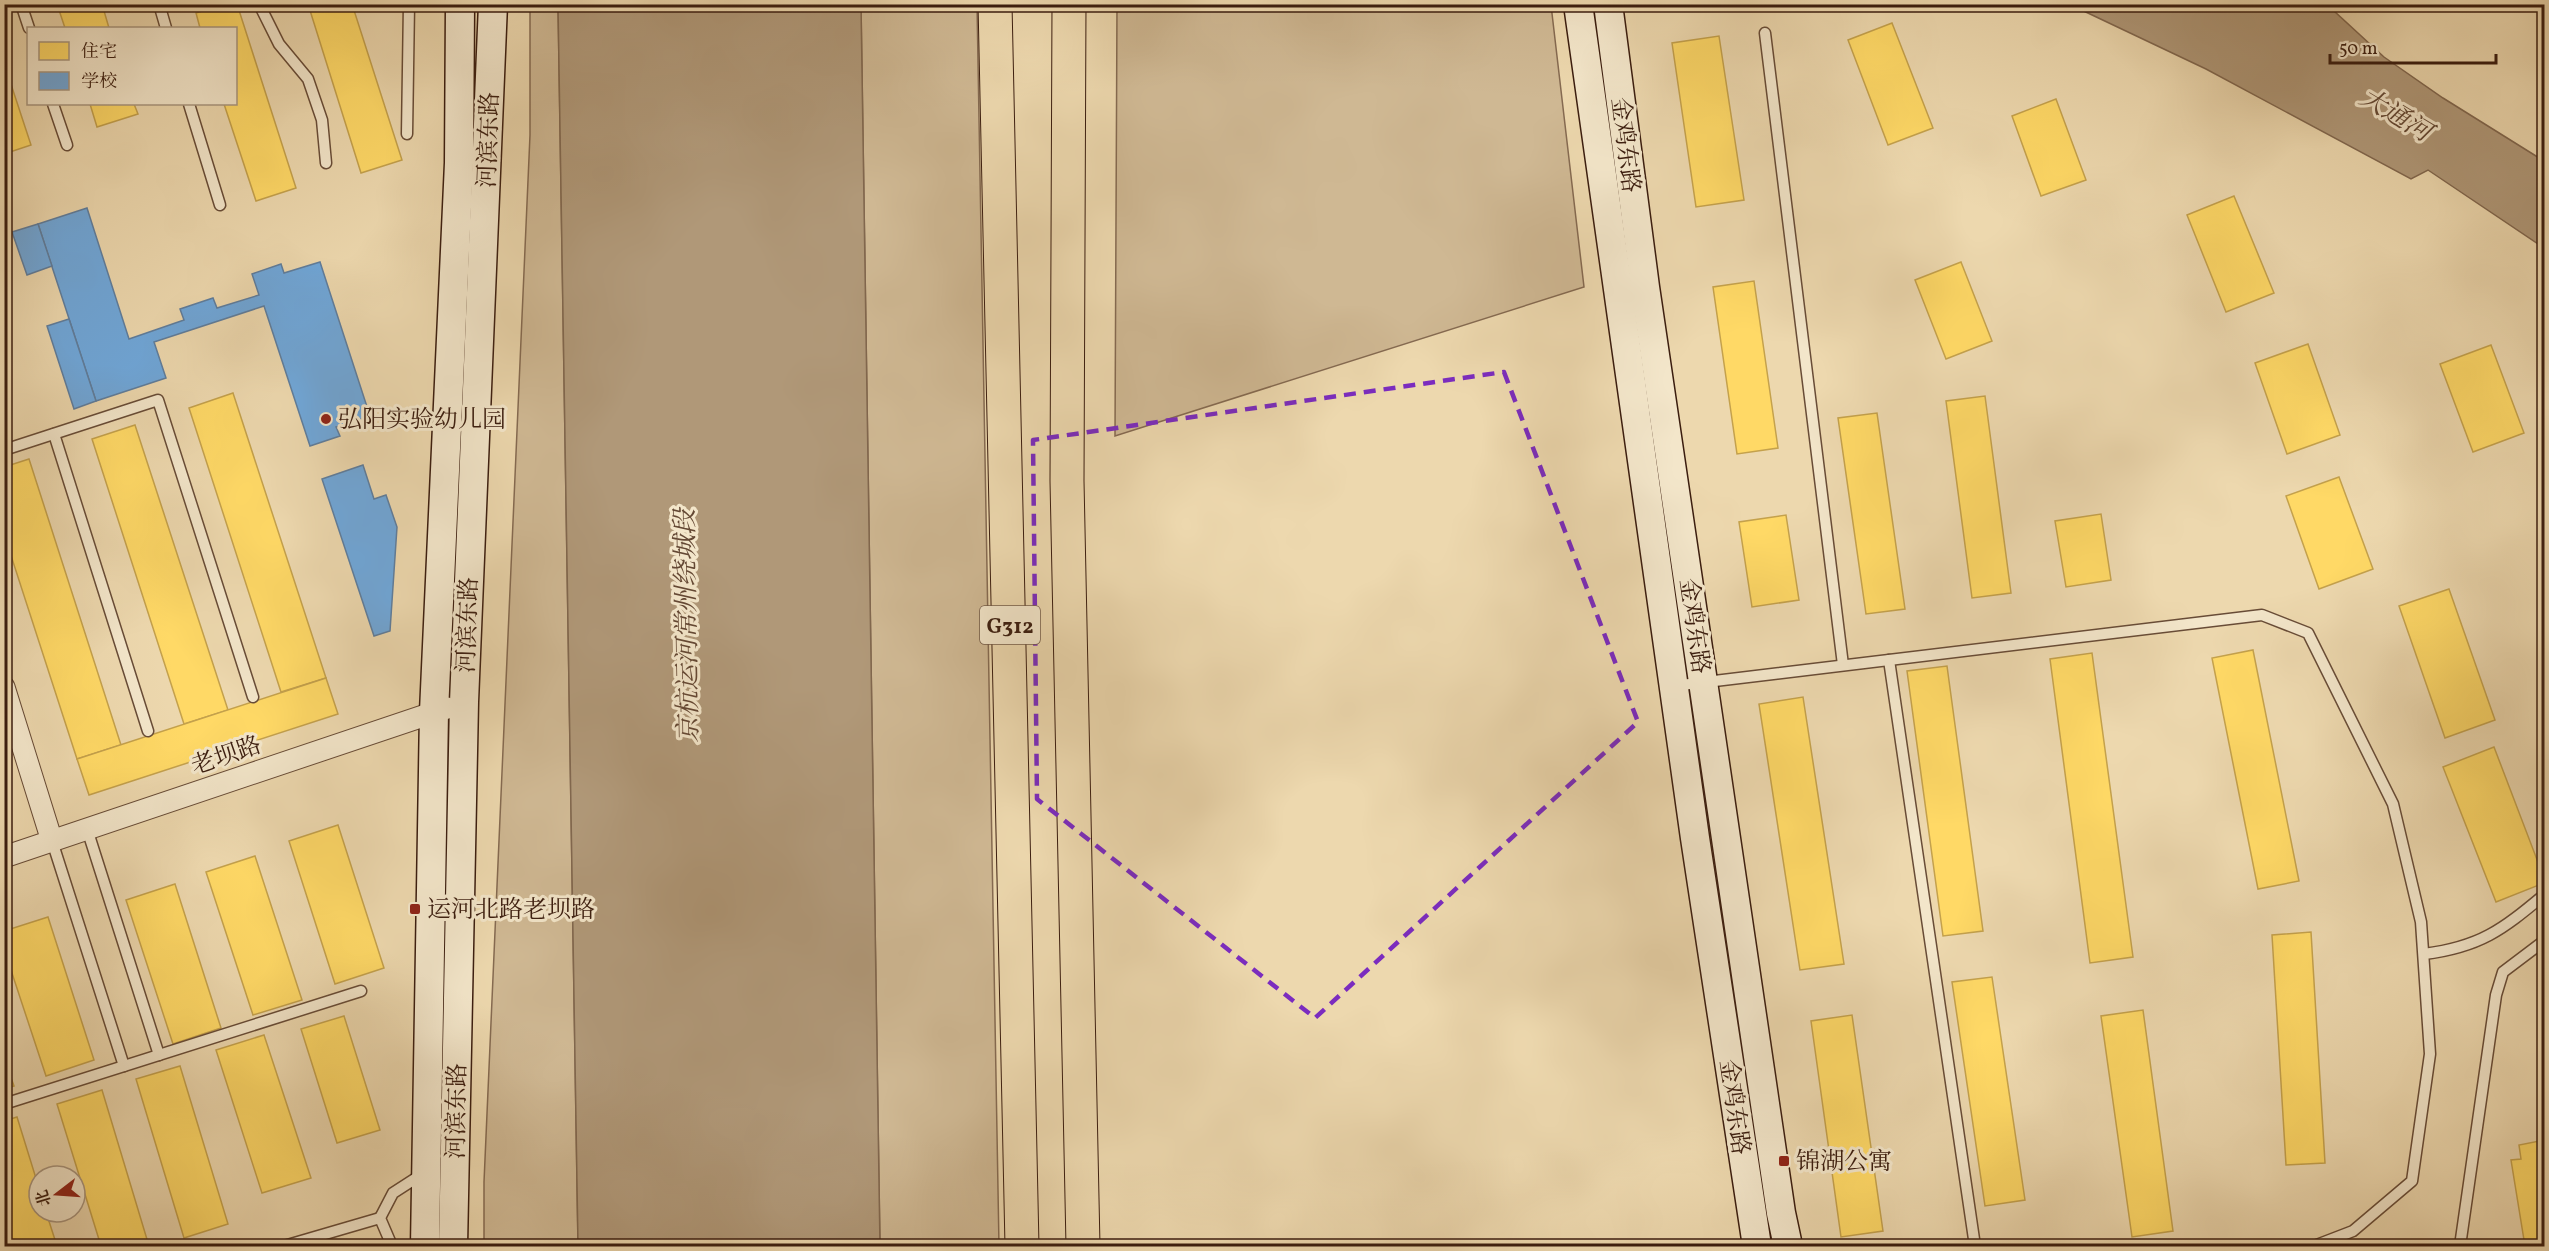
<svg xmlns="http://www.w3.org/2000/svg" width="2549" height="1251" viewBox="0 0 2549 1251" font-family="Vollkorn,'Noto Serif SC',serif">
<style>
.green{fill:#cfb893;stroke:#856a51;stroke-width:1.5}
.water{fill:#b09878;stroke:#81674e;stroke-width:1.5}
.homes{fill:#ffd966;stroke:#c4a14c;stroke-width:1.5}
.schools{fill:#6fa8dc;stroke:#5f7e9e;stroke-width:1.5}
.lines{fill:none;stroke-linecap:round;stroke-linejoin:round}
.lane-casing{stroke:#684c37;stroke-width:13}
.street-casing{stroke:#684c37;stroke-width:23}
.secondary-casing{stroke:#3b1d0f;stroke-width:31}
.highway-casing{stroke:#3b1d0f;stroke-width:35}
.lane{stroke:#f3e6ca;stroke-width:10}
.street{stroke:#f3e6ca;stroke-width:21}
.secondary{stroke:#f3e6ca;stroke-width:28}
.highway{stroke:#edd8ae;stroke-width:33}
.marked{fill:none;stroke:#7b2cbf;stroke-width:4.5;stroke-dasharray:12 8;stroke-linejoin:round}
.poi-dot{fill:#8f2418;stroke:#f3e6ca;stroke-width:2}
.labels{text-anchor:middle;stroke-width:6;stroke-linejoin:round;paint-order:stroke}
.shield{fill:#f3e6ca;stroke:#725947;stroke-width:1.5}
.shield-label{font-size:22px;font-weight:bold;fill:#3b1d0f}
.street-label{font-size:24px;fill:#3b1d0f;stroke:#f3e6ca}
.poi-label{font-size:24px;fill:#3b1d0f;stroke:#f3e6ca;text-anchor:start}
.water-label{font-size:26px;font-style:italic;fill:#644834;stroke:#f3e6ca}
</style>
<rect width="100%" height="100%" fill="#edd8ae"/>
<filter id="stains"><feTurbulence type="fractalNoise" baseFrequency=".00333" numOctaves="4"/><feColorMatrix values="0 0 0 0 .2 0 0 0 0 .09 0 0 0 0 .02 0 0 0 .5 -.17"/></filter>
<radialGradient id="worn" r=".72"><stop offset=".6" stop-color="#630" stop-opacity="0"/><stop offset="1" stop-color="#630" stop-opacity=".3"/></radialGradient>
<g class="green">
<path d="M530,5H558L578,1246H484V1182L530,135Z"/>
<path d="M861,5H977L999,1246H880Z"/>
<path d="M1117,5H1551L1584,287L1115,436Z"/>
</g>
<g class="water">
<path d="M558,5H861L880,1246H578Z"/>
<path d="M2071,5H2332L2333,10L2384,57L2443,98L2544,161V248L2428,170L2411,179L2206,69Z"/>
</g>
<g class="homes">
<path d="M57,4H102L109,28H65Z"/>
<path d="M223,4H237L296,188L256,201L224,104H236V28H200L196,13Z"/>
<path d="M308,4H352L402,160L361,173Z"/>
<path d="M1892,23L1933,128L1888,145L1848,40Z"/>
<path d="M1719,36L1744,200L1696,207L1672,43Z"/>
<path d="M4,63L31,145L4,154Z"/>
<path d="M2056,99L2086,180L2041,196L2012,116Z"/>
<path d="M90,104H134L138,114L97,127Z"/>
<path d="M2234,196L2274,293L2226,312L2187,215Z"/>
<path d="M1961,262L1992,341L1946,359L1915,280Z"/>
<path d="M1754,281L1778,448L1737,454L1713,287Z"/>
<path d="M2308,344L2340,435L2287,454L2255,363Z"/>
<path d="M2491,345L2524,433L2473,452L2440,364Z"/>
<path d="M233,393L326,678L281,692L189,408Z"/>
<path d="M1985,396L2011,593L1972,598L1946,401Z"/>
<path d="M1877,413L1905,609L1866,614L1838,418Z"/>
<path d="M135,425L228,710L184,724L92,439Z"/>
<path d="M29,459L121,745L77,759L4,534V467Z"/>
<path d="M2339,477L2373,569L2319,589L2286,496Z"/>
<path d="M2101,514L2111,580L2066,587L2055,521Z"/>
<path d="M1786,515L1799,600L1752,607L1739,522Z"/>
<path d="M2449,589L2495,720L2445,738L2399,606Z"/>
<path d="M2253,650L2299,881L2258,889L2212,658Z"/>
<path d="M2092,653L2133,957L2090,963L2050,659Z"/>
<path d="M1947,666L1983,931L1943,936L1907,671Z"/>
<path d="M326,678L338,714L89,795L77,759Z"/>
<path d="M1803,697L1844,964L1800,970L1759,704Z"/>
<path d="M2494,747L2544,878V883L2496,902L2443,767Z"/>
<path d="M338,825L384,968L335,984L289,841Z"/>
<path d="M255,856L302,1000L253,1015L206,872Z"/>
<path d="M175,884L221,1028L173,1044L126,900Z"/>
<path d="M48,917L94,1060L46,1076L4,949V931Z"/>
<path d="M2311,932L2325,1163L2286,1165L2272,935Z"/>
<path d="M1992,977L2025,1200L1985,1206L1952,982Z"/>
<path d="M2143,1010L2173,1231L2132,1237L2101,1016Z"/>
<path d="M1852,1015L1883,1231L1841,1237L1811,1021Z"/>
<path d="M344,1016L380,1130L337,1143L301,1029Z"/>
<path d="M264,1035L311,1178L262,1193L216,1050Z"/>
<path d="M4,1058L14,1086L4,1089Z"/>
<path d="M180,1066L228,1224L184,1238L136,1079Z"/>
<path d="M102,1090L149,1246H101L57,1104Z"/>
<path d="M17,1117L39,1188V1212H46L57,1246H9L4,1233V1121Z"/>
<path d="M2544,1140V1246H2525L2511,1160L2521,1159L2519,1145Z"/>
</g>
<g class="schools">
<path d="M87,208L129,339L184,320L180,309L213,298L217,308L259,295L252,274L281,264L284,273L320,262L370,416L336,427L340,436L310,446L264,306L154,342L166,378L96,401L38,224Z"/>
<path d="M38,224L52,266L27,275L12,232Z"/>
<path d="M69,319L96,401L74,409L47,326Z"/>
<path d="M363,465L374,499L386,495L397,527L390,631L374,636L322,479Z"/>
</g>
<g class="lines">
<g class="lane-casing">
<g id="lane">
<path d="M21,4L29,28"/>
<path d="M159,4L166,28"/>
<path d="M259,4L279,44L308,79L322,120L326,163"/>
<path d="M1765,33L1843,665"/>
<path d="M53,104L67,145"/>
<path d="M189,104L220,205"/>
<path d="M407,134L409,4"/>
<path d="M54,434L148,731"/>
<path d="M4,450L158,400L253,697"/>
<path d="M1889,660L1975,1246"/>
<path d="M1673,686L2262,615L2308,633L2393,804L2421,922L2430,1054L2412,1181L2353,1231L2314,1246"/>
<path d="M87,829L159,1055"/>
<path d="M52,841L124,1066"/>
<path d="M2424,954C2480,947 2502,930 2544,895"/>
<path d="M4,1104L361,991"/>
<path d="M284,1246L380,1218"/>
<path d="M392,1246L380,1218L393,1193L424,1173"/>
<path d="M2460,1246L2496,995L2503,972L2544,941"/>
</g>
</g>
<g class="street-casing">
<g id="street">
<path d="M4,687L52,841"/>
<path d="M4,857L447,708"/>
</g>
</g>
<g class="secondary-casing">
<g id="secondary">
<path d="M1578,4L1695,838L1757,1246"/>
<path d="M1608,4L1645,287L1781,1213L1788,1246"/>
<path d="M425,1246L434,712L459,163L460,4"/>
<path d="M453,1246L464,702L493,4"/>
</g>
</g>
<g class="highway-casing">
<g id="highway">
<path d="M995,4L1022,1246"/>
<path d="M1069,4L1067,481L1083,1246"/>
</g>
</g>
<use href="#lane" class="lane"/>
<use href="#street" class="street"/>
<use href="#secondary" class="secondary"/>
<use href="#highway" class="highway"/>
</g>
<path class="marked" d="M1504,372L1638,722L1315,1018L1037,799L1033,440Z"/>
<g class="poi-dot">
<circle cx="326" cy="419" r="6"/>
<rect x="409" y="903" width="12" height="12" rx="3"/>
<rect x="1778" y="1155" width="12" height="12" rx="3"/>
</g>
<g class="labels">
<rect class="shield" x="980" y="606" width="60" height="38" rx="4.5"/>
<g class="shield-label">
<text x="1010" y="633">G312</text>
</g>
<g class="street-label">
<text transform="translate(488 140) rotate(-88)" y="8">河滨东路</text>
<text transform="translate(1626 145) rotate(83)" y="8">金鸡东路</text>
<text transform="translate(467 625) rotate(-88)" y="8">河滨东路</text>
<text transform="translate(1695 626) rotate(82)" y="8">金鸡东路</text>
<text transform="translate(226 755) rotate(-19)" y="8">老坝路</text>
<text transform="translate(1735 1107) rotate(82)" y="8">金鸡东路</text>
<text transform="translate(456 1111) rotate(-89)" y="8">河滨东路</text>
</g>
<g class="poi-label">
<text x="338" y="427">弘阳实验幼儿园</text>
<text x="427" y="917">运河北路老坝路</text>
<text x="1796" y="1169">锦湖公寓</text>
</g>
<g class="water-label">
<text transform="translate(2396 114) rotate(31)" y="9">大通河</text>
<text transform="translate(686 626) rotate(-91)" y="9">京杭运河常州绕城段</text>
</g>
</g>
<rect width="2549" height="1251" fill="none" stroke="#edd8ae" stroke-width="24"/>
<rect x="6" y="6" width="2537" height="1239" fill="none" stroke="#3b1d0f" stroke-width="3"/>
<rect x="12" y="12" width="2525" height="1227" fill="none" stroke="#3b1d0f" stroke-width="1.5"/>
<rect x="27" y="27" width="210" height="78" fill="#f3e6ca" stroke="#a9967f" stroke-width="1.5"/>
<rect x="39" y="42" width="30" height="18" fill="#ffd966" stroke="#a9967f" stroke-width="1.5"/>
<text x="81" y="57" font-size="18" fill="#3b1d0f">住宅</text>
<rect x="39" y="72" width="30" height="18" fill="#6fa8dc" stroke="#a9967f" stroke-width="1.5"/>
<text x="81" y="87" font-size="18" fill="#3b1d0f">学校</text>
<g transform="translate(57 1194) rotate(253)"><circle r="28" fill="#f3e6ca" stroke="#a9967f" stroke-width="1.5"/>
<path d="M0-4.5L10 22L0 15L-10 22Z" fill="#8f2418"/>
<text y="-9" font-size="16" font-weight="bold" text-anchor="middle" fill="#3b1d0f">北</text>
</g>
<path d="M2330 54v9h166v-9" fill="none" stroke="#3b1d0f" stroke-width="3"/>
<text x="2339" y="54" font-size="18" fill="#3b1d0f" stroke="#f3e6ca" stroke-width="4.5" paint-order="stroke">50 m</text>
<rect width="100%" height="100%" filter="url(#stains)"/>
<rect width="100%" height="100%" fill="url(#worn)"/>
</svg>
